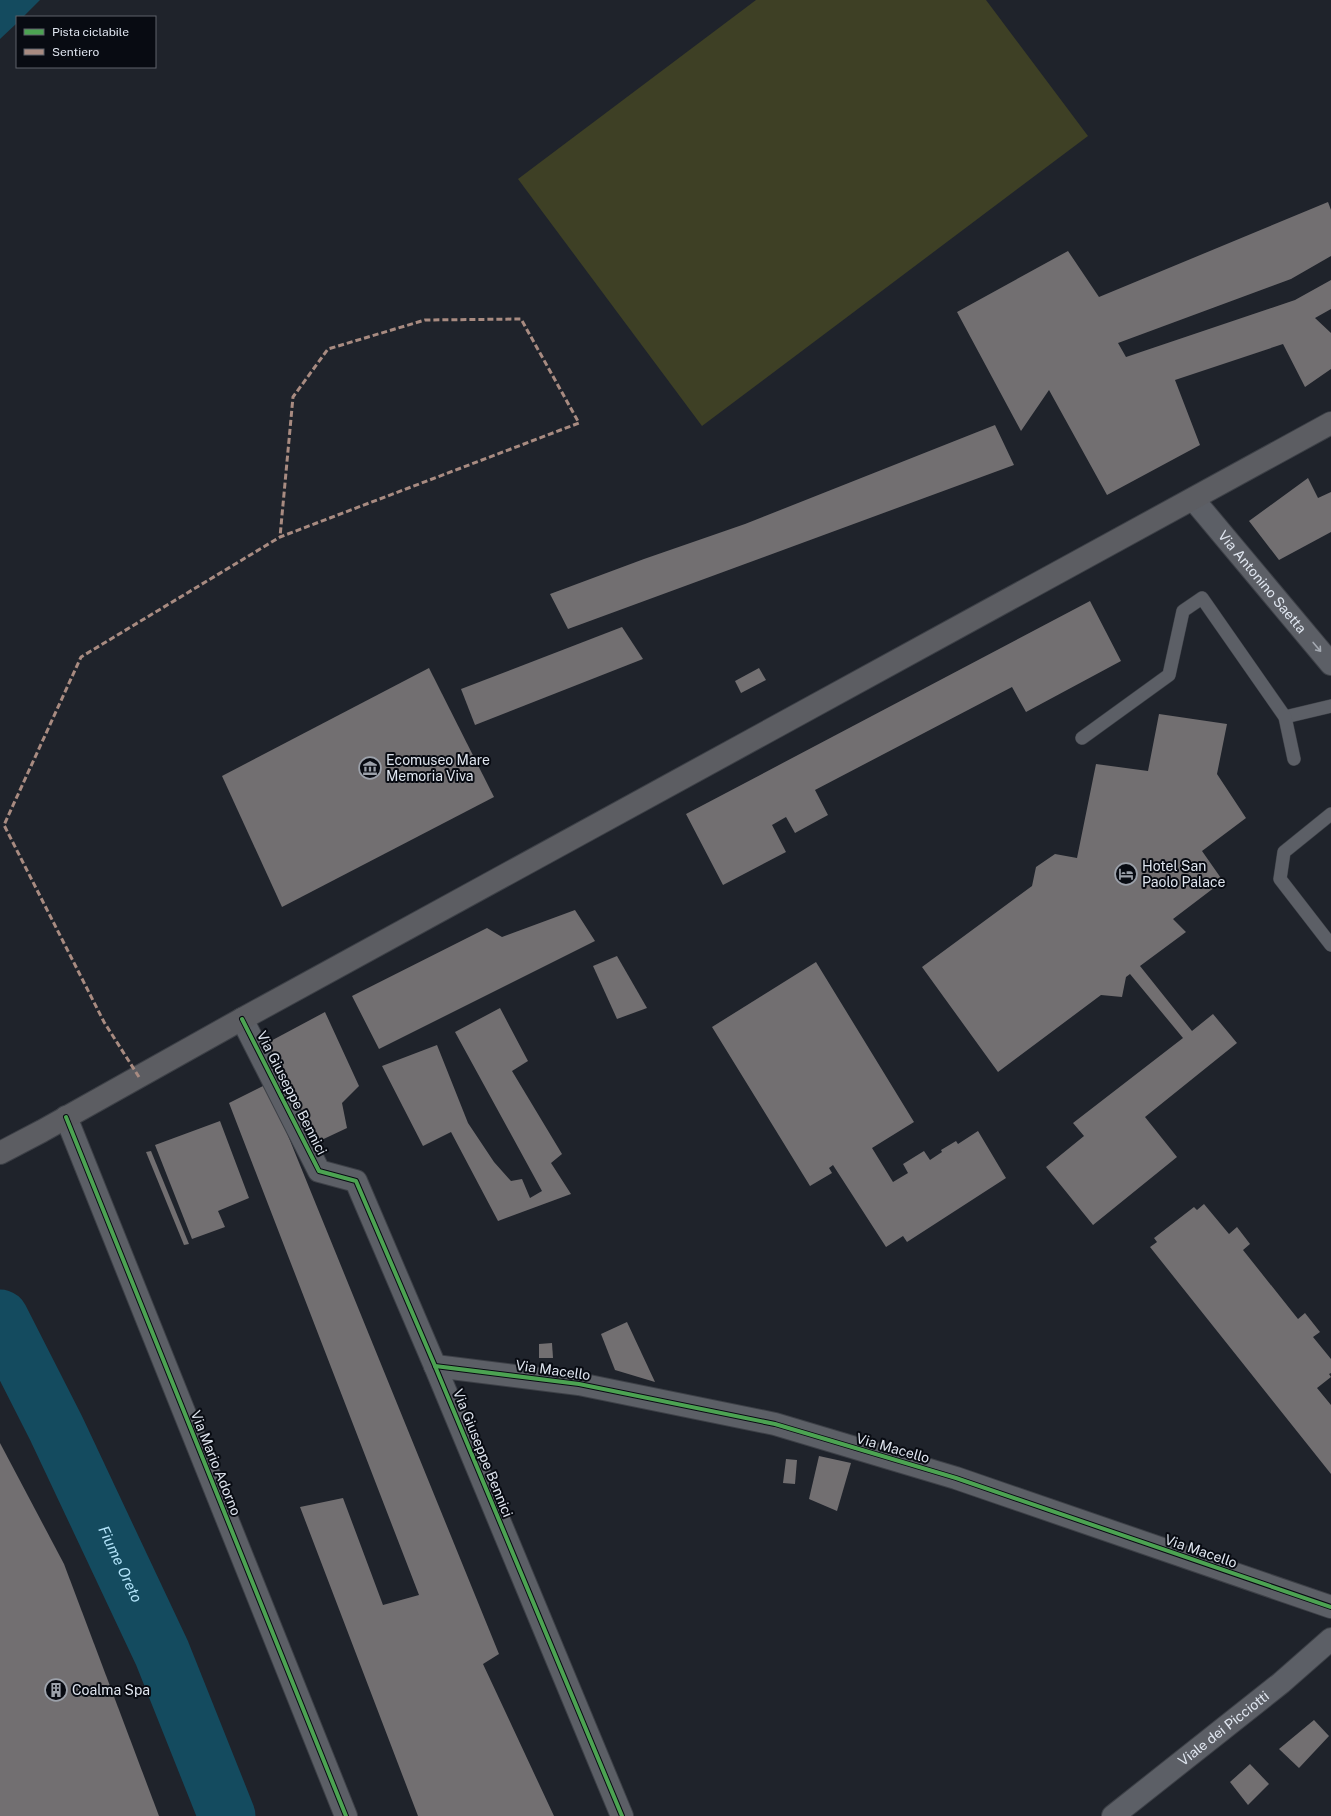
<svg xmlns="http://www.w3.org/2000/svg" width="1331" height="1816" viewBox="0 0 1331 1816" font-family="'Public Sans',sans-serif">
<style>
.green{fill:#3e4025}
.water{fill:#144b5f}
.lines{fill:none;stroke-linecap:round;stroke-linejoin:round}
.river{stroke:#144b5f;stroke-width:57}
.building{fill:#726f71}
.service-casing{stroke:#3d4047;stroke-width:14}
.minor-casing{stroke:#3d4047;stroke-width:24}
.secondary-casing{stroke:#3d4047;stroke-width:24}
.service{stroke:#5c5f66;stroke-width:13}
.minor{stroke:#5c5f66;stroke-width:22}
.secondary{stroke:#5c5d62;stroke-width:22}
.quiet{stroke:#a88b81;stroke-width:3;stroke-dasharray:6 3;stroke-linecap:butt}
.cycleway-casing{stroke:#080b12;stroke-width:6}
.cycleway{stroke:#4ca352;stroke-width:4}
.oneway{stroke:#a4a9b1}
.labels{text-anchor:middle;stroke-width:4;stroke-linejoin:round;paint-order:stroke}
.street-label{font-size:14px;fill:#dfe5ef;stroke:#080b12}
.poi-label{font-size:14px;fill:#dfe5ef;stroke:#080b12;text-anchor:start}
.water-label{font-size:15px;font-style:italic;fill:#b2e3f9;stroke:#080b12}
</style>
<rect width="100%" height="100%" fill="#1f232b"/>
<path class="green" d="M756,0H986L1088,136L702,426L518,179Z"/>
<path class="water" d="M0,0H40L23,17H17V23L0,39Z"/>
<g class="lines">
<path class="river" id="s1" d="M0,1318L56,1428L162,1653L227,1816"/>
</g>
<g class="building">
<path d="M1328,202L1331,210V256L1291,279L1118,343L1126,357L1295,300L1331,280V309L1315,318L1331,333V369L1305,387L1283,344L1175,380L1200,445L1107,495L1049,390L1021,431L957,312L1068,251L1099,297Z"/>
<path d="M995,425L1014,465L568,629L550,594L644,559L745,524Z"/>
<path d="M1308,478L1318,498L1331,492V532L1279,560L1249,521Z"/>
<path d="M1090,601L1121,661L1026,712L1012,687L815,790L828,815L795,833L786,817L772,825L786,852L723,885L686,814Z"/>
<path d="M622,627L643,659L475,725L461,689Z"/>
<path d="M429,668L494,797L282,907L222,776Z"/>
<path d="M759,668L766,680L741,693L735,681Z"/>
<path d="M1159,714L1227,724L1217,774L1246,818L1202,851L1223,881L1173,919L1186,932L1140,966L1192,1031L1213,1014L1237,1043L1145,1117L1177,1157L1093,1225L1046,1167L1084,1136L1073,1123L1183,1038L1130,974L1126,977L1122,997L1101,995L998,1072L922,967L1032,886L1036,867L1055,854L1077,858L1096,764L1148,771Z"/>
<path d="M575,910L595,941L379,1049L352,996L487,928L502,937Z"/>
<path d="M617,956L647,1008L617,1019L593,966Z"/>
<path d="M816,962L914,1122L872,1148L893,1182L908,1173L903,1164L924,1151L930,1160L942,1152L941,1150L956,1141L958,1144L978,1131L1006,1178L907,1242L903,1236L886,1247L833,1165L829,1168L832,1173L810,1186L712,1027Z"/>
<path d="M500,1008L528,1061L512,1071L562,1154L551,1163L571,1194L498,1221L451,1132L423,1146L382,1066L437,1045L468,1123L494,1162L511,1181L522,1179L530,1198L542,1191L455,1032Z"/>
<path d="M325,1012L359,1086L342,1103L347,1128L313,1144L267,1043Z"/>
<path d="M267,1084L499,1654L483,1664L554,1816H418L300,1507L343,1498L383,1605L419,1595L229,1103Z"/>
<path d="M220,1121L249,1198L218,1211L225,1227L192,1239L155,1145Z"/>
<path d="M151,1151L189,1244L184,1245L146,1152Z"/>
<path d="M1204,1204L1229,1234L1237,1227L1250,1244L1243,1250L1298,1319L1305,1313L1320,1332L1313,1337L1331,1359V1373L1329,1374L1331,1377L1317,1388L1331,1405V1474L1150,1247L1157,1242L1154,1238L1194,1207L1197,1210Z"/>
<path d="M627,1322L655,1382L615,1370L601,1334Z"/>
<path d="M552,1343L553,1358H539V1344Z"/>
<path d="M0,1443L64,1564L159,1816H0Z"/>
<path d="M819,1456L851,1463L837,1511L809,1499Z"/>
<path d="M786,1459L797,1460L795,1484L783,1483Z"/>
<path d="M1314,1720L1329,1736L1299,1768L1279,1749Z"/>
<path d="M1250,1764L1269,1784L1248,1805L1230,1782Z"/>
</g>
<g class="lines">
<g class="service-casing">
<g id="service">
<path d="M1285,717L1331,706"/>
<path d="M1082,738L1169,675L1183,611L1202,598L1285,717L1294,759"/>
<path d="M1331,814L1284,852L1280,879L1331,945"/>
</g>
</g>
<g class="minor-casing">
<g id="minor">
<path id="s2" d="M1193,499L1331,664"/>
<path d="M242,1019L319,1171L356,1181L435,1366L622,1816"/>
<path d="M66,1117L346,1816"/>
<path d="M435,1366L579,1384L775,1424L956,1478L1331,1607"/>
<path id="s3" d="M1113,1816L1281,1683L1331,1639"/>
</g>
</g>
<g class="secondary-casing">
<path id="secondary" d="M0,1153L42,1131L242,1019L1331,423"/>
</g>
<use href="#service" class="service"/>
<use href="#minor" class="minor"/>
<use href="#secondary" class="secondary"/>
<path class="quiet" d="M139,1077L104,1022L4,825L81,657L280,537L579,423L521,319L425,320L328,349L293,397L280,537"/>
<g class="cycleway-casing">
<g id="cycleway">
<path d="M242,1019L319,1171L356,1181L435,1366L622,1816"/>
<path d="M66,1117L346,1816"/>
<path d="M435,1366L579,1384L775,1424L956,1478L1331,1607"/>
</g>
</g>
<use href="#cycleway" class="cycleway"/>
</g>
<defs><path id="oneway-shaft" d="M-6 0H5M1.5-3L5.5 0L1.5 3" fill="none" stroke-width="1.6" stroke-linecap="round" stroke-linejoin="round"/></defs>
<use class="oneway" href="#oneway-shaft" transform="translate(1317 647) rotate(50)"/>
<defs>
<g id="museum-ring" transform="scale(1.15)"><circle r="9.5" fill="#080b12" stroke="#9ca1aa" stroke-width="1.5"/><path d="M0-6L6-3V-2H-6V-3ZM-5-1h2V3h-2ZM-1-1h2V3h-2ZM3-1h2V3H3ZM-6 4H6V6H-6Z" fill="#9ca1aa"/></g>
<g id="hotel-ring" transform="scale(1.15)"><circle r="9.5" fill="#080b12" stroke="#9ca1aa" stroke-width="1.5"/><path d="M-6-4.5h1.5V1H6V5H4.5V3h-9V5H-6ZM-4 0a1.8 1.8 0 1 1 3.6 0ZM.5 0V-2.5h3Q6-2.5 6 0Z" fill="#9ca1aa"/></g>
<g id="building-ring" transform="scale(1.15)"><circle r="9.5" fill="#080b12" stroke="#9ca1aa" stroke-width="1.5"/><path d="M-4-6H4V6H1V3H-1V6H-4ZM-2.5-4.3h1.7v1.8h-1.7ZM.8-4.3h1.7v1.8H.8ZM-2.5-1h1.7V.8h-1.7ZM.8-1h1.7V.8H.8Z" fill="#9ca1aa"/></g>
</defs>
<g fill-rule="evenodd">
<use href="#museum-ring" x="370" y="768"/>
<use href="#hotel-ring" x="1126" y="874"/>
<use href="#building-ring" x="56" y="1690"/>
</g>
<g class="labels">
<g class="street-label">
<text dy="5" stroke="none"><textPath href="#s2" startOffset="108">Via Antonino Saetta</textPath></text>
<text transform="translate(292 1093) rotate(63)" y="5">Via Giuseppe Bennici</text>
<text transform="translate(553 1370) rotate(8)" y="5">Via Macello</text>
<text transform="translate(893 1448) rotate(16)" y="5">Via Macello</text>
<text transform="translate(483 1453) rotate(68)" y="5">Via Giuseppe Bennici</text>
<text transform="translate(216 1463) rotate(68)" y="5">Via Mario Adorno</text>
<text transform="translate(1201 1551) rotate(19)" y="5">Via Macello</text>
<text dy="5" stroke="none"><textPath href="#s3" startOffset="141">Viale dei Picciotti</textPath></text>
</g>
<g class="poi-label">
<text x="386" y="765">Ecomuseo Mare<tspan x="386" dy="16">Memoria Viva</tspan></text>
<text x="1142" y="871">Hotel San<tspan x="1142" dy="16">Paolo Palace</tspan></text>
<text x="72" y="1695">Coalma Spa</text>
</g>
<g class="water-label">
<text dy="5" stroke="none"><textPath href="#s1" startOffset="274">Fiume Oreto</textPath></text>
</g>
</g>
<rect x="16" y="16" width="140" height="52" fill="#080b12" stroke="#5e626a"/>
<rect x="24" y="29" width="20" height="6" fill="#4ca352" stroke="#5e626a"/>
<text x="52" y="36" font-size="12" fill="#dfe5ef">Pista ciclabile</text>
<rect x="24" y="49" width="20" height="6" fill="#a88b81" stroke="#5e626a"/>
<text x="52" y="56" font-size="12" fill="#dfe5ef">Sentiero</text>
</svg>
